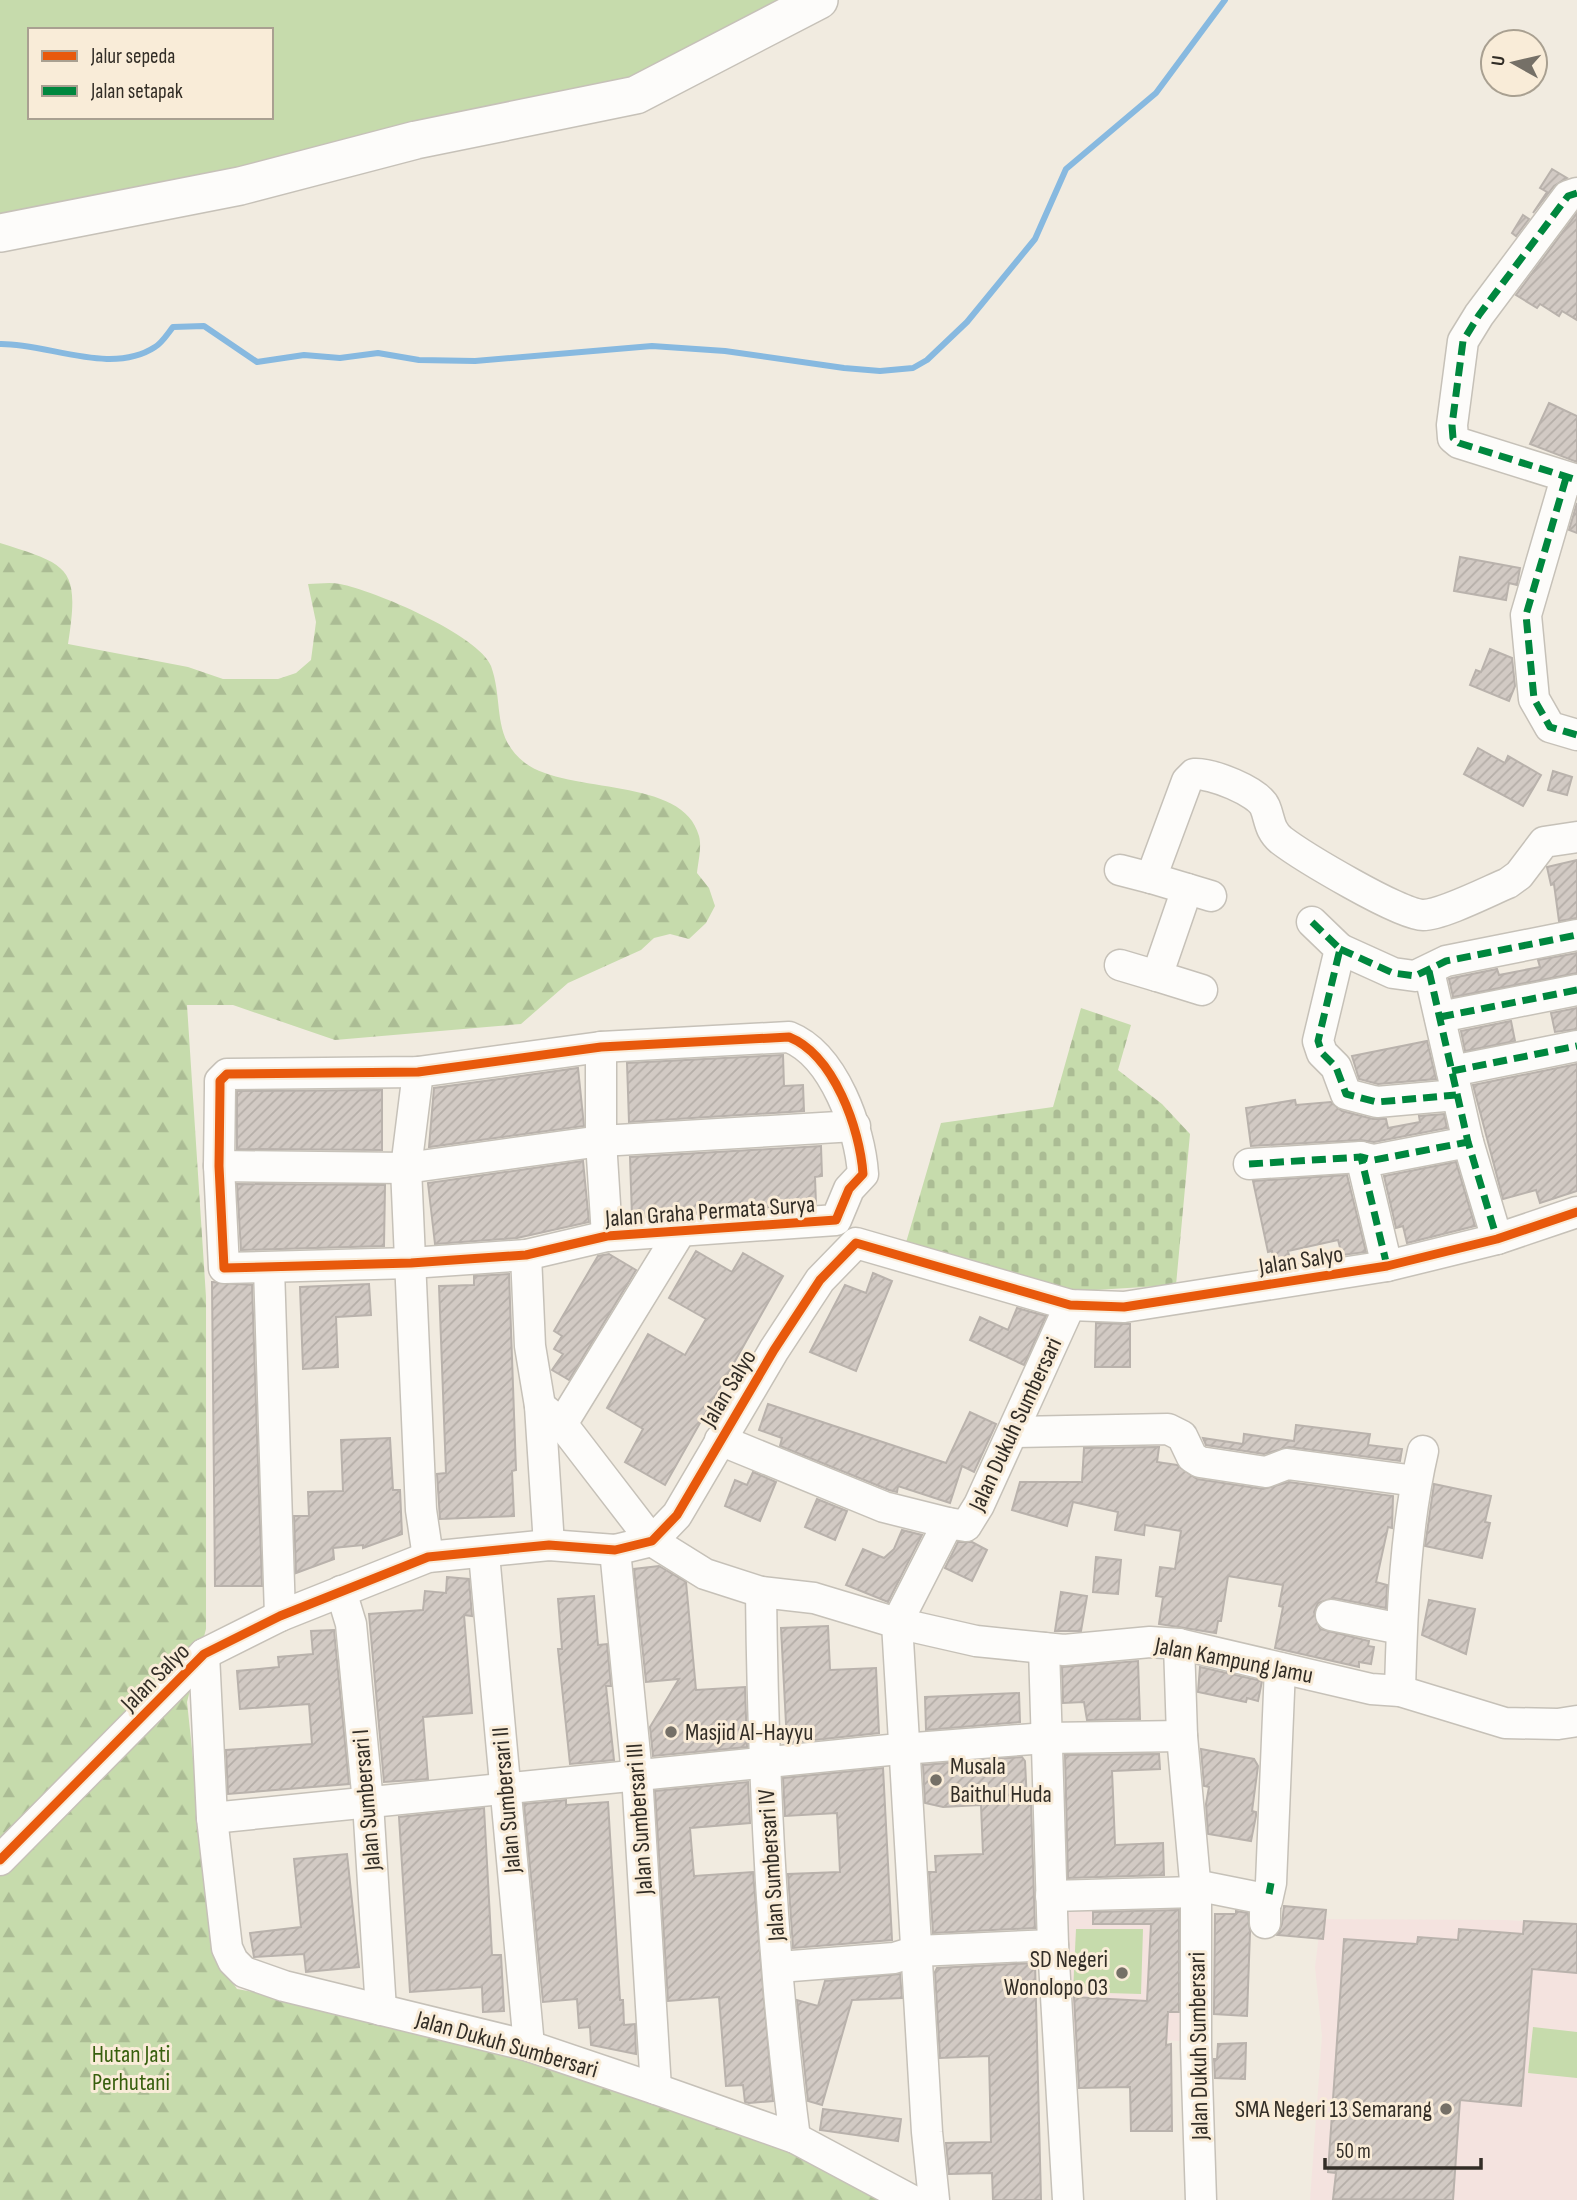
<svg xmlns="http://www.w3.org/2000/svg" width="1577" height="2200" viewBox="0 0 1577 2200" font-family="'Sofia Sans Condensed',sans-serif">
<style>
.education{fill:#f4e3df}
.green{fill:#c6dbac;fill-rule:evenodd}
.forest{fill:url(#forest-firs)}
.cemetery{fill:url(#cemetery-stones)}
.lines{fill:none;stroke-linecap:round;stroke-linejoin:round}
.stream{stroke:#87b9e0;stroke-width:6}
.building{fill:url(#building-hatch);stroke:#b9b2ac;stroke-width:2}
.minor-casing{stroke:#c6c1b8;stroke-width:33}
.major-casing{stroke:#c6c1b8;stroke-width:40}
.minor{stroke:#fdfcfa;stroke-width:30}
.major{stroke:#fdfcfa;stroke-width:37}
.quiet{stroke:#00873e;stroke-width:7;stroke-dasharray:14 7;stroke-linecap:butt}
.cycleway-casing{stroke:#f9ecd8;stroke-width:13}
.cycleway{stroke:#e8590c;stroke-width:9}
.poi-dot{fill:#757067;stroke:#f9ecd8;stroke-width:2.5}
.labels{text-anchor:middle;stroke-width:6;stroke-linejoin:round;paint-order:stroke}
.street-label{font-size:24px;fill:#322d26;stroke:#f9ecd8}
.poi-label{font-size:24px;fill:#322d26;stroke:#f9ecd8;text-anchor:start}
.park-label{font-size:24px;fill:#375f0d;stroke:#f9ecd8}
</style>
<defs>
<pattern id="forest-firs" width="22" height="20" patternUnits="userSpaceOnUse" patternTransform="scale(1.75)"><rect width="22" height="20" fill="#c6dbac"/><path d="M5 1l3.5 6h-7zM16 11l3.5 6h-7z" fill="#abbc94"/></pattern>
<pattern id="cemetery-stones" width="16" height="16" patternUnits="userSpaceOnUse" patternTransform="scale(1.75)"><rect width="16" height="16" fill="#c6dbac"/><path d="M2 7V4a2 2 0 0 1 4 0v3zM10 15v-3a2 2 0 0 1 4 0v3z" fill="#abbc94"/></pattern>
<pattern id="building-hatch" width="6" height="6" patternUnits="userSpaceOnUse" patternTransform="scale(1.75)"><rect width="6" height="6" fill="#d2cac4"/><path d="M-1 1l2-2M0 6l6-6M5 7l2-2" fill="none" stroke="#b5aea8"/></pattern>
</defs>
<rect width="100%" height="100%" fill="#f1ebe0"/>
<g class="education">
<path d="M1182,1898L1183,2041L1063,2037L1057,1899Z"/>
<path d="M1321,1919L1505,1920L1577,1924V2200H1310L1322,2036L1315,1967Z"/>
</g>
<g class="green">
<path d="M0,0H793L632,83L237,174L0,220ZM30,30H271V117H30Z"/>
<path d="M1076,1929H1143L1141,1994L1073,1992Z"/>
<path d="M1533,2027L1577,2032V2078L1528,2073Z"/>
</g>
<path class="forest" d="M0,543C70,565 80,567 68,644L188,667L223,679H278L296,673L311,660L316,622L308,584C318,584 330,582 340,584C373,590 479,635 491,666C504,702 491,737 525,763C568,795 684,776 699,836C702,847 698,862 697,873L709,888L715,906L706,923L689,939L670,934L654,938L641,950L568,983L521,1024L335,1040L233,1005H187L206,1297V1629L187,1702L214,1955L237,1989L619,2061L921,2200H0Z"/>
<path class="cemetery" d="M1081,1008L1131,1025L1118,1070L1162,1104L1190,1134L1176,1285L1063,1292L905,1246L941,1123L1053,1107Z"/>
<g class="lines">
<path class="stream" d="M0,344C47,343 111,376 155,347C162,343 168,333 173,327L204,326L257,362L304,355L340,358L378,353L419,360L475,361L652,346L725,351L844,368L880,371L913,368L927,360L967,322L1035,239L1066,169L1156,93L1225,0"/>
</g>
<g class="building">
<path d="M1552,169L1567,178L1554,186L1533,213L1547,192L1540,188Z"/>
<path d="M1577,213V320L1562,311L1559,316L1540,304L1537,308L1516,295Z"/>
<path d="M1523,215L1529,219L1516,236L1512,233Z"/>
<path d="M1549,403L1577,416V462L1530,444Z"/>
<path d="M1577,503V533L1569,530Z"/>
<path d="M1460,557L1520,568L1517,585L1509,583L1506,600L1454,591Z"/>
<path d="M1490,649L1512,658L1515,686L1509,701L1470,685L1476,670L1481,672Z"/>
<path d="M1478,748L1505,763L1508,756L1541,775L1523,806L1464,774Z"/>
<path d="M1553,771L1572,777L1567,795L1548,790Z"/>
<path d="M1577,860V918L1559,921L1554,884L1551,885L1547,867Z"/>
<path d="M1577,953V973L1453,997L1449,979L1452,978L1497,969L1499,975L1540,967L1538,960Z"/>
<path d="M1577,1008V1029L1555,1032L1551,1013Z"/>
<path d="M1511,1021L1515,1041L1465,1051L1461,1031Z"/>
<path d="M1427,1041L1436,1079L1378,1084L1359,1079L1352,1056Z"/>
<path d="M783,1055L784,1086L803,1085L804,1111L629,1122L627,1063Z"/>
<path d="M1577,1064V1191L1540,1203L1536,1190L1503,1199L1473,1085Z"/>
<path d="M578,1068L584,1126L429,1147L434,1088Z"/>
<path d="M382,1090V1150L237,1149V1091Z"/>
<path d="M1295,1100L1296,1105L1331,1102L1342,1111L1373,1119H1386L1388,1128L1420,1122L1419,1116L1444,1114L1447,1128L1374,1142L1360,1140L1251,1146L1246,1108Z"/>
<path d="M821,1146L822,1176L815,1177L816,1204L632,1217L630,1157Z"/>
<path d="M583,1161L589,1222L517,1238L435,1244L428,1183Z"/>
<path d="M1456,1162L1475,1226L1407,1243L1403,1226L1396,1228L1384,1176Z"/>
<path d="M1347,1175L1366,1252L1342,1255L1338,1240L1288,1251L1290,1260L1274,1263L1272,1251L1268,1252L1253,1181Z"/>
<path d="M237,1184L385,1185L384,1246L241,1250Z"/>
<path d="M696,1251L732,1272L743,1253L783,1276L665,1485L625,1462L643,1429L607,1408L648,1334L685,1355L706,1319L669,1298Z"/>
<path d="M609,1254L636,1270L569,1380L552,1370L563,1354L554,1349L562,1336L554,1331L598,1256Z"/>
<path d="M873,1273L892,1281L856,1371L810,1352L845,1285L866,1293Z"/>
<path d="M509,1274L516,1470L512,1471L514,1516L440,1519L437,1474L446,1473L439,1286L474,1285V1276Z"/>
<path d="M212,1282L252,1285L262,1586H215Z"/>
<path d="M369,1284L371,1315L336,1317L338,1367L303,1369L300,1287Z"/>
<path d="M1017,1308L1046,1316L1024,1365L970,1340L980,1317L1008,1330Z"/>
<path d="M1096,1323L1130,1324V1367H1095Z"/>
<path d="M768,1404L946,1463L970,1412L996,1424L974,1472L962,1466L950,1503L898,1486L897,1492L889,1490L780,1446L782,1438L759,1430Z"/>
<path d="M1296,1425L1370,1434L1368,1445L1402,1449L1400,1461L1289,1447L1264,1454L1206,1445L1203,1438L1243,1444L1244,1434L1294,1441Z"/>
<path d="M390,1438L393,1490H400L402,1534L363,1548V1545L333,1548L334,1559L296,1573L294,1516H309L308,1492L343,1491L341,1440Z"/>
<path d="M1159,1447L1157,1462L1177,1465L1197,1479L1263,1489L1289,1482L1393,1496L1392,1528L1388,1527L1376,1582L1387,1585L1386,1608L1334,1598L1318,1603L1314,1612L1320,1629L1369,1641L1368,1646L1374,1647L1371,1664L1359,1662V1667L1275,1648L1283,1607L1279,1606L1283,1585L1228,1576L1221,1621H1218L1216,1633L1159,1624L1163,1597L1156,1596L1160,1567L1175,1569L1181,1531L1145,1525L1144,1535L1115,1530L1118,1512L1073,1502L1067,1526L1012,1510L1020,1482H1082L1084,1448Z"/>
<path d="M753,1472L776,1482L760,1521L725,1506L735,1480L747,1485Z"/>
<path d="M1434,1484L1491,1496L1485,1522L1490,1523L1482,1558L1425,1546Z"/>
<path d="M817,1499L847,1511L835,1540L805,1527Z"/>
<path d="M902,1530L922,1535L888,1602L846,1585L863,1549L884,1558L894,1549Z"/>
<path d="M958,1542H972L987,1550L972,1581L945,1568Z"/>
<path d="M1096,1557L1121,1560L1118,1594L1093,1592Z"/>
<path d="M659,1566L686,1582L696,1690L745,1687L747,1747L653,1756L650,1727L679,1679L646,1682L634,1569Z"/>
<path d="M447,1577L469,1579L472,1616L464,1615L472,1713L423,1717L428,1779L384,1782L369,1614L423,1610L425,1591L446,1593Z"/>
<path d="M1061,1592L1087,1596L1081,1631H1055Z"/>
<path d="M594,1596L598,1645L607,1644L611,1686H606L614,1760L570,1764L558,1649H562L558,1599Z"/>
<path d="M1429,1600L1475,1609L1466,1654L1422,1635Z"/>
<path d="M828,1626L830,1670L876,1668L879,1733L787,1743L781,1628Z"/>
<path d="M334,1630L349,1784L228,1794L226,1750L312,1744L309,1704L240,1709L237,1671L279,1667L278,1657L313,1654L311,1631Z"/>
<path d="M1138,1661L1140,1719L1087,1720L1084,1702L1063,1703L1062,1667Z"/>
<path d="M1200,1667L1262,1681L1258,1701L1247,1698L1246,1702L1198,1692Z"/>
<path d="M1019,1693L1020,1722L926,1730L925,1697Z"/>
<path d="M1201,1749L1254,1759L1258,1766L1252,1811L1256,1812V1816L1251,1841L1208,1834L1206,1804L1209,1787L1204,1786Z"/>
<path d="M1159,1754L1160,1769L1112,1771L1113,1794L1115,1845L1163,1843L1164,1875L1068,1878L1065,1755Z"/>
<path d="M1022,1757L1025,1761L1027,1803H1031L1035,1928L933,1933L929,1872H936L935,1856L983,1854L981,1805L943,1807L925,1803L923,1765Z"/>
<path d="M883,1768L892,1940L793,1948L788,1874L840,1872L837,1813L785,1816L783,1778Z"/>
<path d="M748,1782L750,1823L690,1828L694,1876L753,1872L773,2101L749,2103L745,2102L743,2085L726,2086L719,1997L668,2001L655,1791Z"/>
<path d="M566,1800V1805L608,1802L620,2000H623L624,2025L635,2024L636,2054L591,2045L590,2027L579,2028L577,1999L543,2002L524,1804Z"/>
<path d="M484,1808L492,1955H501L504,2011L483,2012L482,1987L410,1992L399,1817Z"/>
<path d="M347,1854L359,1967L306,1972L304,1954L254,1957L250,1933L301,1927L294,1859Z"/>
<path d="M1284,1906L1326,1910L1323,1939L1277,1935L1282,1924Z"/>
<path d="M1179,1910V2012H1168L1166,2045L1171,2044L1172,2131H1131L1130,2087L1079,2088L1074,1997L1147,2001L1151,1924H1093V1912Z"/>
<path d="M1236,1911L1248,1913L1250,1932L1247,2016L1214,2014L1215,1914H1236Z"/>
<path d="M1524,1921L1577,1924V1973L1532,1969L1521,2106L1460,2100L1453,2200L1333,2199L1336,2173L1328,2172L1344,1939L1417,1944L1418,1937L1458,1940L1459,1929L1523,1934Z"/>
<path d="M1035,1963L1041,2200H993L992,2173L949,2174L946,2143L991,2142L989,2056L940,2058L935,1972L937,1968Z"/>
<path d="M900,1974L902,1998L852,2000L822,2105L808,2101L797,2000L818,2006L825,1981Z"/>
<path d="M1246,2043L1245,2079L1215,2078L1214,2059H1217L1218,2044Z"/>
<path d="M823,2109L901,2119L898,2141L820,2130Z"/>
</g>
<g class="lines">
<g class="minor-casing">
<g id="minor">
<path d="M1577,193L1568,196L1479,315L1463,341L1452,425L1453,438L1459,443L1577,480"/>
<path d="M1566,478L1526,615L1534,699L1550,727L1577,735"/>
<path d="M1120,870L1151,878"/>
<path d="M1187,889L1157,976L1202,990"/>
<path d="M1211,896L1151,878L1187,781L1194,774C1211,773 1258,791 1265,807C1270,819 1269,830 1281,840C1302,856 1400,915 1423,915C1442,915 1489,891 1508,883L1519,875L1544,842L1577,837"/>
<path d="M1312,922L1340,949L1318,1041L1322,1053L1336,1067L1346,1094L1377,1102L1456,1095"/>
<path d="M1340,949L1393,973L1415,976L1446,961L1577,935"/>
<path d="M1120,965L1157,976"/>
<path d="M1429,971L1468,1142L1497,1239"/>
<path d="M1440,1017L1577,990"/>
<path d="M789,1037C834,1055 860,1129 863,1174L849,1189L836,1220L607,1236L526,1255L411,1263L224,1268L219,1166L220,1087V1081L227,1074L418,1072L601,1047Z"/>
<path d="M601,1047V1141L607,1236"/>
<path d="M1452,1071L1577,1046"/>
<path d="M418,1072L406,1168L421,1510L428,1557"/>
<path d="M1249,1164L1361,1157"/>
<path d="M219,1166L406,1168L601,1141L855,1126"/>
<path d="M526,1255L530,1346L540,1406L549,1545"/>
<path d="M1387,1266L1361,1157L1374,1160L1468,1142"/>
<path d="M269,1268L280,1616"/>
<path d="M540,1406L562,1424L652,1541L705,1574L761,1592L814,1598L897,1623L976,1641L1064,1650L1150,1642L1179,1644L1371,1689L1400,1691L1505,1723L1558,1724L1577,1721"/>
<path d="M562,1424L680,1232"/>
<path d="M1013,1432L1168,1429L1182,1436L1192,1457L1200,1462L1266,1472L1287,1464L1416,1481"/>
<path d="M720,1440L884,1507L948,1523"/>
<path d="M615,1550L637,1775L656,2089"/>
<path d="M484,1554L529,2046"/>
<path d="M341,1591L351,1624L368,1803L381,2010"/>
<path d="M761,1592C763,1774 771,1957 795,2138"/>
<path d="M1331,1615L1401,1629"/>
<path d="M1179,1644L1182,1736L1196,1892V2047L1201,2200"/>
<path d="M1044,1648L1053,1945L1068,2200"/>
<path d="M204,1654L212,1818L227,1948L233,1961L244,1972L284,1986L529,2046L656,2089L795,2138L911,2200"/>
<path d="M1400,1691C1402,1612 1405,1529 1423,1451"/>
<path d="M212,1818L889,1750L1046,1738L1182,1736"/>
<path d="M0,1860L204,1654L280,1616L428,1557L549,1545L615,1550L652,1541L677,1515L774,1350L820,1280L856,1243L1070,1305L1124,1307L1387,1266L1497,1239L1577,1212"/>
<path d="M1195,1885L1265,1899V1923"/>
<path d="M1051,1896L1196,1892"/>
<path d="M1267,1901L1271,1883L1280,1668"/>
<path d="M779,1967L894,1958L917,1951L1053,1945"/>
<path d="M934,2200L927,2132L897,1623L948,1523L966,1526L979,1505L1070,1305"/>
</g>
</g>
<g class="major-casing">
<path id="major" d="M0,233L240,186L416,140L636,95L819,0"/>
</g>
<use href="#minor" class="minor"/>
<use href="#major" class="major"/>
<g class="quiet">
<path d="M1577,193L1568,196L1479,315L1463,341L1452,425L1453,438L1459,443L1577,480"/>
<path d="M1566,478L1526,615L1534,699L1550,727L1577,735"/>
<path d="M1312,922L1340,949L1318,1041L1322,1053L1336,1067L1346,1094L1377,1102L1456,1095"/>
<path d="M1340,949L1393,973L1415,976L1446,961L1577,935"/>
<path d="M1429,971L1468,1142L1497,1239"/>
<path d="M1440,1017L1577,990"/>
<path d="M1452,1071L1577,1046"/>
<path d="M1249,1164L1361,1157"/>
<path d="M1387,1266L1361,1157L1374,1160L1468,1142"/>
<path d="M1269,1894L1271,1883"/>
</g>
<g class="cycleway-casing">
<g id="cycleway">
<path d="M789,1037C834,1055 860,1129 863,1174L849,1189L836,1220L607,1236L526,1255L411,1263L224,1268L219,1166L220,1087V1081L227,1074L418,1072L601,1047Z"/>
<path d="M0,1860L204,1654L280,1616L428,1557L549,1545L615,1550L652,1541L677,1515L774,1350L820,1280L856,1243L1070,1305L1124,1307L1387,1266L1497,1239L1577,1212"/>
</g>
</g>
<use href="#cycleway" class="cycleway"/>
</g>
<g class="poi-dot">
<circle cx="671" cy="1732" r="7"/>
<circle cx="936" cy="1780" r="7"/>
<circle cx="1122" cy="1973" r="7"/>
<circle cx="1446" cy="2109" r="7"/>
</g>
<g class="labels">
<g class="street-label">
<text transform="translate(710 1211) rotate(-4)" y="8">Jalan Graha Permata Surya</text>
<text transform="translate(1301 1260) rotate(-9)" y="8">Jalan Salyo</text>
<text transform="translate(728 1388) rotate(-59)" y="8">Jalan Salyo</text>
<text transform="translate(1015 1424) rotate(-65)" y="8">Jalan Dukuh Sumbersari</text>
<text transform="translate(1234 1660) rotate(11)" y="8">Jalan Kampung Jamu</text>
<text transform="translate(155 1677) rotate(-45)" y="8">Jalan Salyo</text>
<text transform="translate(366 1800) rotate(-95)" y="8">Jalan Sumbersari I</text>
<text transform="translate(506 1800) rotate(-95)" y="8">Jalan Sumbersari II</text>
<text transform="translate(639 1819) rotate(-94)" y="8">Jalan Sumbersari III</text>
<text transform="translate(771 1865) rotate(-94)" y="8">Jalan Sumbersari IV</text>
<text transform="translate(507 2044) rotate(16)" y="8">Jalan Dukuh Sumbersari</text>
<text transform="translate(1198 2046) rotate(-91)" y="8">Jalan Dukuh Sumbersari</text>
</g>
<g class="poi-label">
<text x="685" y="1740">Masjid Al-Hayyu</text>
<text x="950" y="1774">Musala<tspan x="950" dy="28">Baithul Huda</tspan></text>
<text x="1108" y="1967" text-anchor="end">SD Negeri<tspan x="1108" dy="28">Wonolopo 03</tspan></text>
<text x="1432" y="2117" text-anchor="end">SMA Negeri 13 Semarang</text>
</g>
<g class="park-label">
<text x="131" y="2062">Hutan Jati<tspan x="131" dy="28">Perhutani</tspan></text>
</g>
</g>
<rect x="28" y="28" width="245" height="91" fill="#f9ecd8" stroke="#a9a091" stroke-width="2"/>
<rect x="42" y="51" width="35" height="10" fill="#e8590c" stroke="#a9a091" stroke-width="2"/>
<text x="91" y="63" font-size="21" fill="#322d26">Jalur sepeda</text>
<rect x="42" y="86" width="35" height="10" fill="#00873e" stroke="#a9a091" stroke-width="2"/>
<text x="91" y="98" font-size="21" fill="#322d26">Jalan setapak</text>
<g transform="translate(1514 63) rotate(278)"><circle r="33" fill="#f9ecd8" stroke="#a9a091" stroke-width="2"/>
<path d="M0-5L12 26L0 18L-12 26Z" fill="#757067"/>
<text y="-10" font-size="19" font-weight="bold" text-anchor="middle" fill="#322d26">U</text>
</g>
<path d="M1325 2158v10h156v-10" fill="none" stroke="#322d26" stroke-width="3.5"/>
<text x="1336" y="2158" font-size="21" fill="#322d26" stroke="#f9ecd8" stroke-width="5" paint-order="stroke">50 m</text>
</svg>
